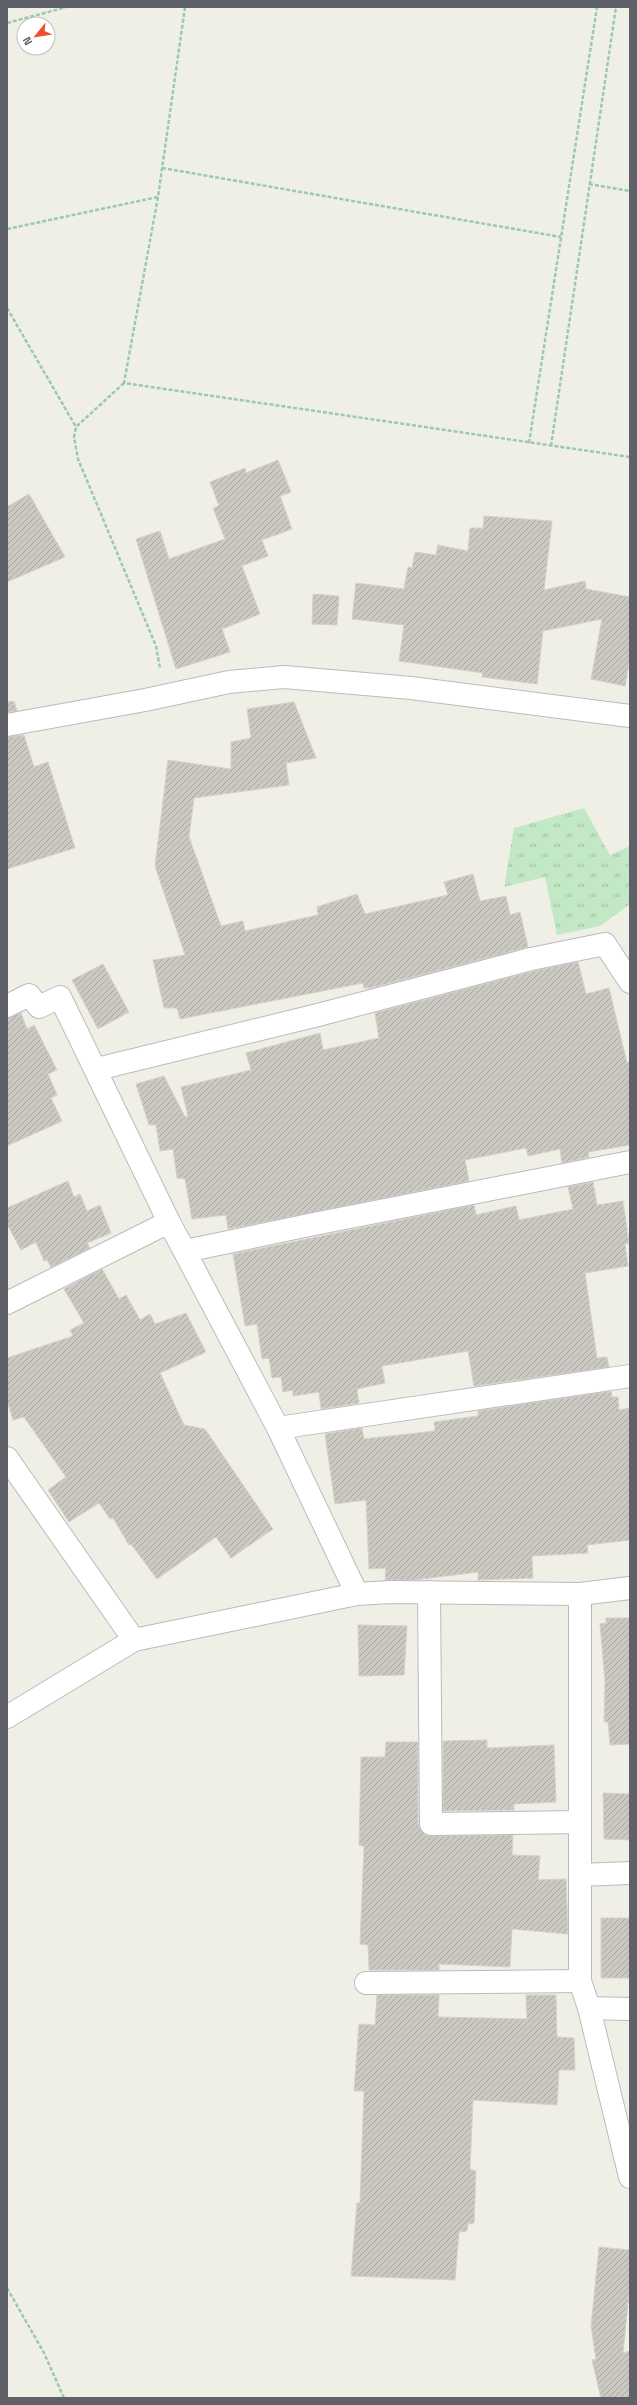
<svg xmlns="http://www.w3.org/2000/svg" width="637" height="2405" viewBox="0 0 637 2405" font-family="'Space Grotesk',sans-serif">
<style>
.park{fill:url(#park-tufts)}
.building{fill:url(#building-hatch);stroke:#d5d1c4}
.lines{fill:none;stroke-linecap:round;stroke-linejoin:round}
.minor-casing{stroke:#b8bbc0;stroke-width:24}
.path{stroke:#9bc9ad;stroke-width:2.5;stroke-dasharray:4 2;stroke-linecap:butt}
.minor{stroke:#fff;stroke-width:22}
</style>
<defs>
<pattern id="park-tufts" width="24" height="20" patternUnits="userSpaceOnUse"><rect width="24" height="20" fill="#c2e8c6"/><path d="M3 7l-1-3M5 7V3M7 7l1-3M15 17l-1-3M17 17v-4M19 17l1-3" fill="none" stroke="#a1bfa5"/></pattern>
<pattern id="building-hatch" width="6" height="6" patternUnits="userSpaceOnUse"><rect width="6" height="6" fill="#ccc9c3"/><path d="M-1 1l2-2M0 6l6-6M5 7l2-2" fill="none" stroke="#a9a7a2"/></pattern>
</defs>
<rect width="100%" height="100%" fill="#f0efe6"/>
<path class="park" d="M584,808L610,855L630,846V904L600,926L557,935L545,877L504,887L514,828Z"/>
<g class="building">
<path d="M278,460L291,492L280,496L292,529L262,540L268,556L242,566L260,614L222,629L230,652L176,669L136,539L160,531L169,559L225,539L213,508L219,506L210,482L245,468L246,473Z"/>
<path d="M29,494L65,557L7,582V507Z"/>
<path d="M484,516L552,521L544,590L585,581L586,589L630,597V658L625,686L591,679L602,619L543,631L537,684L482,677L483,673L399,661L404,625L352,619L356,583L404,589L408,567L412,568L415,552L436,555L438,545L468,551L470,528H483Z"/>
<path d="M313,594L339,596L337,625L312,624Z"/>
<path d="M14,701L17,711L7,712V702Z"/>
<path d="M294,702L316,758L286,763L289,785L194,798L189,837L221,926L243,921L245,931L318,915L317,907L357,894L365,914L448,895L444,882L473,874L480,901L506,896L510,915L520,912L528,947L370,988H364L363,983L180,1019L177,1008H164L153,960L185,955L155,866L168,760L231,769V742L251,738L247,709Z"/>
<path d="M24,735L34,767L48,762L75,848L7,869V737Z"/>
<path d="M578,962L586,994L609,988L627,1063L630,1062V1145L588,1152L589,1157L562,1163L560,1149L528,1156L526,1148L465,1160L469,1181L228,1229L226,1215L192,1219L185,1179L177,1178L173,1149L160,1151L156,1125H149L136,1084L164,1076L185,1117L188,1116L181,1087L251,1070L246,1053L320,1033L323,1050L379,1038L375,1013L534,971Z"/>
<path d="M103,964L129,1012L98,1029L72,980Z"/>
<path d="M21,1013L27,1029L34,1025L57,1070L48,1074L57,1095L51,1098L62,1121L7,1146V1018Z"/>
<path d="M68,1181L74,1197L80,1194L87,1211L100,1205L111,1233L87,1243L90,1248L51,1267L47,1260L44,1261L36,1242L21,1250L7,1224V1208Z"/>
<path d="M593,1182L597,1205L623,1201L629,1243L625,1244L628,1266L585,1273L597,1358L607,1357L609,1367L474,1386L468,1351L382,1366L385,1383L357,1389L359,1403L321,1409L319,1392L293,1396V1390L283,1392L281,1377L272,1378L269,1358L262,1359L257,1324L245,1326L233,1254L474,1205L476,1215L516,1206L519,1220L573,1209L568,1187Z"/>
<path d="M102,1269L119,1299L126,1295L140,1320L150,1314L155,1324L186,1313L206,1352L160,1373L184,1425L205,1429L273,1529L231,1558L216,1537L157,1579L131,1544L129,1545L113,1518L110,1519L99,1503L69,1522L48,1490L66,1477L24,1417L13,1420L7,1400V1358L73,1336L70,1330L84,1323L64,1289Z"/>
<path d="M611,1391L612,1397H618L619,1410L630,1408V1540L587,1545L588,1553L532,1556L533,1578L478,1580V1572L414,1580H385L386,1568L369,1569L366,1500L335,1504L325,1434L362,1428L364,1439L435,1431L434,1422L478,1416V1411Z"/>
<path d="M606,1618H630V1744L610,1745L608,1722H604L605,1681L600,1624L606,1623Z"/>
<path d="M358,1625L407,1626L404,1675L359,1676Z"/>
<path d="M487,1740V1748L554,1745L556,1802L514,1804V1810L443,1811V1741Z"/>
<path d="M386,1742H418V1824L425,1835L431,1836L513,1835L512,1855L540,1856L538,1880L566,1879L568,1934L512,1929L510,1967L439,1964V1970H369L368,1945L360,1944L364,1846L359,1845L361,1757H385Z"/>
<path d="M603,1793L630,1794V1840L604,1839Z"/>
<rect x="601" y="1918" width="29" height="60"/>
<path d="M377,1995H439L438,2017L527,2019L526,1995H556L557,2037L574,2038L575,2070H559L557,2105L473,2100L470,2169L476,2171L474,2223L468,2224L467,2231L459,2232L455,2280L351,2276L357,2203H360L364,2091H354L359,2024L375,2025Z"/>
<path d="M599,2247L630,2250V2284L623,2353L630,2351V2398H601L592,2360L596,2359L591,2326Z"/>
</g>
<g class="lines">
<g class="minor-casing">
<g id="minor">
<path d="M7,725L145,700L229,682L284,677L411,688L630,716"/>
<path d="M7,1006L29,995L39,1007L60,997L169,1222L278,1428L357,1594"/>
<path d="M97,1069L318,1015L531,959L605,944L630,982"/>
<path d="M185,1251L314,1224L630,1162"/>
<path d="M7,1303L169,1222"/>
<path d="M278,1428L630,1376"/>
<path d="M7,1458L134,1640"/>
<path d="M429,1592L431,1824L580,1822"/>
<path d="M580,1594V1981L589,2008L630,2177"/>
<path d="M7,1717L134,1640L357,1594L391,1592L580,1594L630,1588"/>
<path d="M580,1875L630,1873"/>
<path d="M366,1983L580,1981"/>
<path d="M589,2008L630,2009"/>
</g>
</g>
<g class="path">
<path d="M185,7L158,197L124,383L630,457"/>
<path d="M7,23L67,7"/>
<path d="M162,168L561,237"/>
<path d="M589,184L630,191"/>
<path d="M7,229L158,197"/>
<path d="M7,308L76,427"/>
<path d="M124,383L76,427L74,437L78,459L156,646L160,668"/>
<path d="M529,443L597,7"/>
<path d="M551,446L616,7"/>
<path d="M7,2288L44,2353L64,2398"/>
</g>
<use href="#minor" class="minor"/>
</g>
<rect width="637" height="2405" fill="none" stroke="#5e6167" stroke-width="16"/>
<g transform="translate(36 36) rotate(240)"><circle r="19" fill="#ffffff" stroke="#bfc0c2"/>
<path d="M0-3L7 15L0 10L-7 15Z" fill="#ed4f2f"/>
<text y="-6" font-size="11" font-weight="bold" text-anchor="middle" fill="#5e6167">N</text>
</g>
</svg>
